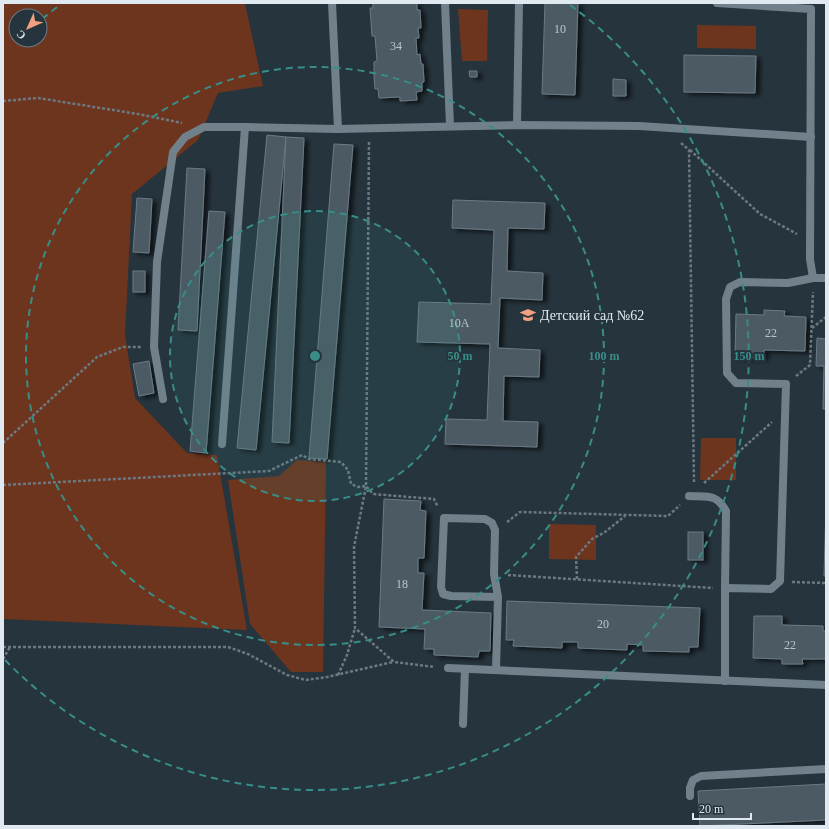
<svg xmlns="http://www.w3.org/2000/svg" width="829" height="829" viewBox="0 0 829 829" font-family="'Times New Roman',serif">
<style>
.green{fill:#6d351e;fill-rule:evenodd}
.building{fill:#4b5a64;stroke:#6a7b85;filter:url(#shadow)}
.lines{fill:none;stroke-linecap:round;stroke-linejoin:round}
.path{stroke:#6d7981;stroke-width:2.5;stroke-dasharray:3 2;stroke-linecap:butt}
.lane{stroke:#71818b;stroke-width:8}
.ring{fill:none;stroke:#398d88;stroke-width:2;stroke-dasharray:7 5}
.labels{text-anchor:middle;stroke-width:4;stroke-linejoin:round;paint-order:stroke}
.number-label{font-size:12px;fill:#bbc5cc}
.poi-label{font-size:14px;fill:#e0e9ef;stroke:#26343d;text-anchor:start}
.centre{fill:#398d88;stroke:#26343d;stroke-width:2}
.ring-label{font-size:12px;text-anchor:middle;font-weight:bold;fill:#398d88;stroke:#26343d;stroke-width:4;stroke-linejoin:round;paint-order:stroke}
</style>
<defs>
<filter id="shadow"><feDropShadow dx="4.5" dy="2.5" stdDeviation="2" flood-color="#0009"/></filter>
</defs>
<rect width="100%" height="100%" fill="#26343d"/>
<g class="green">
<path d="M3,3H245L263,86L218,93L198,140L132,194L125,335L135,398L187,453L217,455L247,630L3,619ZM16,16H40V40H16Z"/>
<path d="M458,9L488,10L487,61H462Z"/>
<path d="M697,25L756,26V49L697,48Z"/>
<path d="M701,438H736V480H700Z"/>
<path d="M297,460L326,462L323,672H291L250,624L228,480L279,476Z"/>
<path d="M549,524L596,525V560L549,559Z"/>
</g>
<g class="building">
<path d="M373,3H417V10H420L421,28H418L419,38H416L417,55L420,54L421,64H423L424,82H422V91L416,92L417,100L400,101V97L379,98L378,89H375L374,76V62L377,61L375,36H372L370,8H373Z"/>
<path d="M545,3H578L575,95L542,94Z"/>
<path d="M684,55L756,56L755,93L684,92Z"/>
<path d="M469,71H477V77H470Z"/>
<path d="M613,79L626,80V96H613Z"/>
<path d="M267,135L286,137L256,450L237,448Z"/>
<path d="M286,137L304,138L289,443L272,442Z"/>
<path d="M334,144L353,145L327,459L309,458Z"/>
<path d="M187,168L205,169L197,331L178,330Z"/>
<path d="M137,198L152,199L149,253L133,252Z"/>
<path d="M453,200L545,203L544,229L508,228L507,271L543,273L542,300L500,298L498,348L540,350L539,377L504,376L503,421L538,422L537,447L445,444L446,419L487,420L490,344L417,342L419,302L491,304L494,230L452,228Z"/>
<path d="M209,211L225,212L206,453L190,451Z"/>
<rect x="133" y="271" width="12" height="21"/>
<path d="M764,310L785,311L784,316L806,317L805,351L764,350V358L735,357L736,314L764,315Z"/>
<path d="M817,338L826,339V409H823L824,366H816Z"/>
<path d="M149,361L154,393L139,396L133,364Z"/>
<path d="M384,499L421,501L420,510L426,511L424,558H418V573H424L422,610L491,613L490,651H479L478,657L434,655V649H424L425,629L379,627Z"/>
<path d="M826,506V576H824Z"/>
<rect x="688" y="532" width="15" height="28"/>
<path d="M507,601L700,608L698,647H689V652L643,651V645L627,644V650L578,648V642H562V648L513,646L514,640H506Z"/>
<path d="M754,616H782V625L823,626V631H826V659H802L803,664H782V659L753,658Z"/>
<path d="M826,784V820L700,826L698,791Z"/>
</g>
<g class="lines">
<g class="path">
<path d="M3,101L38,98L138,114L182,123"/>
<path d="M369,142L366,486L373,494L434,499L438,507"/>
<path d="M681,143L689,150L694,482"/>
<path d="M690,150L760,214L797,234"/>
<path d="M812,328L826,317"/>
<path d="M796,376L810,365L813,292"/>
<path d="M3,443L97,357L123,347H141"/>
<path d="M704,483L772,422"/>
<path d="M3,485L269,471L302,455L309,459L341,462L348,470L351,484L358,487L366,486L354,547L355,628L394,662L435,667"/>
<path d="M507,522L520,512L668,516L680,505"/>
<path d="M508,575L713,588"/>
<path d="M577,579L576,557L592,539L605,532L625,516"/>
<path d="M792,582L826,583"/>
<path d="M3,647H228L248,654L287,675L306,680L327,677L393,662"/>
<path d="M3,659L10,647"/>
<path d="M338,675L347,655L355,628"/>
</g>
<g class="lane">
<path d="M332,3L338,129L517,125L639,126L811,137"/>
<path d="M445,3L450,126"/>
<path d="M717,3L811,9L810,259L813,278H826"/>
<path d="M517,125L519,3"/>
<path d="M163,399L154,347L157,262L173,152L185,137L204,127H245L338,129"/>
<path d="M222,444L245,127"/>
<path d="M689,496C707,497 716,493 726,511L725,588"/>
<path d="M448,668L826,685"/>
<path d="M496,670L498,597L494,574L495,530L492,523L485,519L444,518L441,587L443,594L451,596L498,597"/>
<path d="M725,681V588L771,589L780,581L786,384L736,383L727,373L726,299L730,287L740,282L788,283L813,278"/>
<path d="M463,724L465,669"/>
<path d="M690,796V788L693,780L701,776L826,769"/>
</g>
</g>
<circle cx="315" cy="356" r="145" fill="#398d88" fill-opacity=".12"/>
<g class="ring">
<circle cx="315" cy="356" r="145"/>
<circle cx="315" cy="356" r="289"/>
<path d="M42 19A434 434 0 0 1 60 5M570 5A434 434 0 1 1 5 660"/>
</g>
<defs>
<g id="school-bare" transform="scale(1.2)"><path d="M0-5L7-2L0 1L-7-2ZM-4 1L0 2.5L4 1V4Q0 6-4 4Z" fill="#f2a080" stroke="#26343d" stroke-width="2.5" paint-order="stroke"/></g>
</defs>
<g fill-rule="evenodd">
<use href="#school-bare" x="528" y="315"/>
</g>
<g class="labels">
<g class="number-label">
<text x="560" y="33">10</text>
<text x="396" y="50">34</text>
<text x="459" y="327">10А</text>
<text x="771" y="337">22</text>
<text x="402" y="588">18</text>
<text x="603" y="628">20</text>
<text x="790" y="649">22</text>
</g>
<g class="poi-label">
<text x="540" y="320">Детский сад №62</text>
</g>
</g>
<circle cx="315" cy="356" r="6" class="centre"/>
<g class="ring-label">
<text x="460" y="360">50 m</text>
<text x="604" y="360">100 m</text>
<text x="749" y="360">150 m</text>
</g>
<rect width="829" height="829" fill="none" stroke="#e0e9ef" stroke-width="8"/>
<g transform="translate(28 28) rotate(225)"><circle r="19" fill="#26343d" stroke="#707c84"/>
<path d="M0-3L7 15L0 10L-7 15Z" fill="#f2a080"/>
<text y="-6" font-size="11" font-weight="bold" text-anchor="middle" fill="#e0e9ef">С</text>
</g>
<path d="M693 813v6h58v-6" fill="none" stroke="#e0e9ef" stroke-width="2"/>
<text x="699" y="813" font-size="12" fill="#e0e9ef" stroke="#26343d" stroke-width="3" paint-order="stroke">20 m</text>
</svg>
